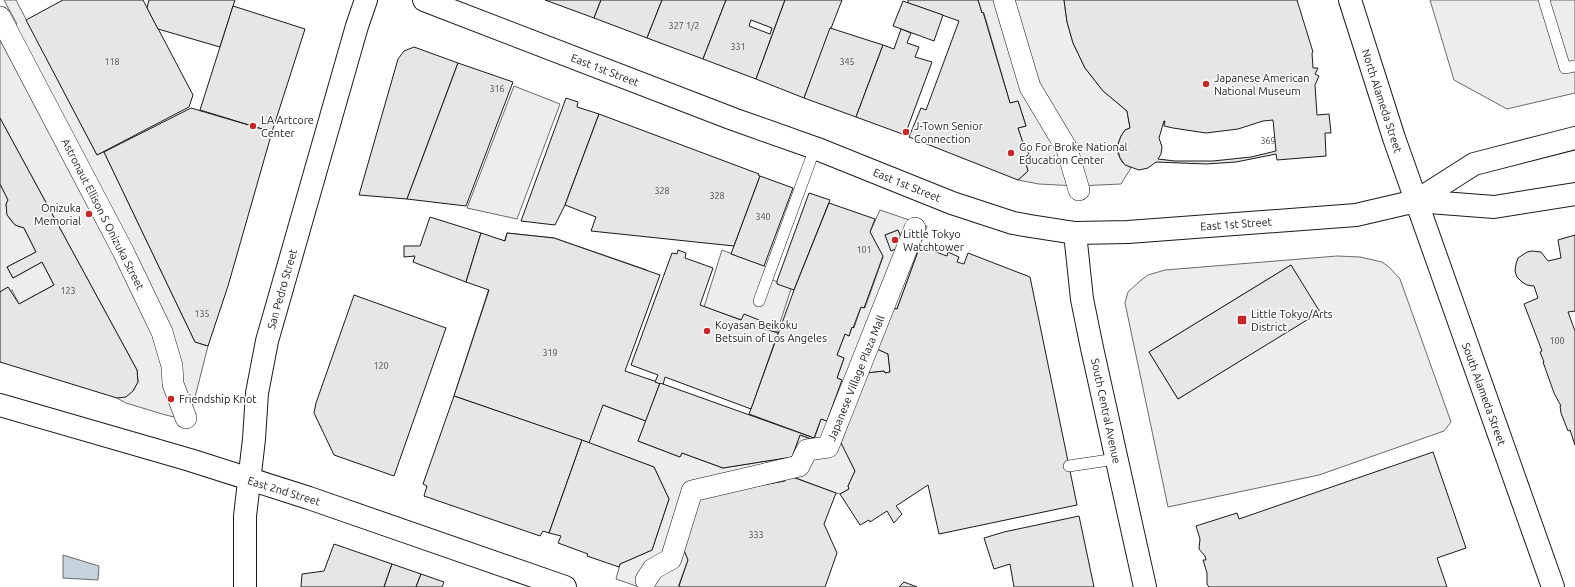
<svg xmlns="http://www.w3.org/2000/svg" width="1575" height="587" viewBox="0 0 1575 587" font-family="Ubuntu,sans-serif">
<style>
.parking{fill:#ededed;stroke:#6a6a6a;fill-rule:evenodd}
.water{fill:#c6d2dc;stroke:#6a6a6a}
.building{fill:#e6e6e6;stroke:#1a1a1a;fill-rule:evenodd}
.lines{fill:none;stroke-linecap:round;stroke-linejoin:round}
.lane-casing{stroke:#1a1a1a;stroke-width:12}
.street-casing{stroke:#1a1a1a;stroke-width:22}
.secondary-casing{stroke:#1a1a1a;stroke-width:24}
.primary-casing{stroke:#1a1a1a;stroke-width:24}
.lane{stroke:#fff;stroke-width:11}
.street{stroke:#fff;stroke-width:21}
.secondary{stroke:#fff;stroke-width:22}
.primary{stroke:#fff;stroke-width:22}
.poi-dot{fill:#c62828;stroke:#fff;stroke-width:1.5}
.labels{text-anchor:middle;stroke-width:3;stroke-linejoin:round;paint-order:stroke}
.number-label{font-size:9px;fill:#4d4d4d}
.street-label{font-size:11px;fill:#1a1a1a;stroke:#fff}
.poi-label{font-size:11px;fill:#1a1a1a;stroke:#fff;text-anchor:start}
</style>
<rect width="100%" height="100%" fill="#fff"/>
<g class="parking">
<path d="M4,0H16L97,155L104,152L195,342L208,346L193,405L190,412L185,415L174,417L162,414L126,403L117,398L133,391L138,382L137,370L0,118V33L17,24Z"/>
<path d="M978,0H1064L1067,22L1073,43L1085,68L1103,91L1127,111L1130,128L1125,130L1121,136L1117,147L1118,154L1122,162L1131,168L1121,184L1077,186L1039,184L1018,180L1028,171L1024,157L1029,154L1026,145L1024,146L1018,128L1026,126L1018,101L1010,103L984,13H982Z"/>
<path d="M1430,0H1575V93L1507,109L1454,80Z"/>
<path d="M514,86L560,104L517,219L467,208Z"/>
<path d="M0,184L8,200L6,204L7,211L9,218L15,225L24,228L36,252L7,267L13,278L42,262L54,285L19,304L12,290L10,291L8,287L0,292Z"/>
<path d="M880,210L927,226L920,246L897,309L893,308L877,349L888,354L890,372L885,373L884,371L867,373L841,442L855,471L848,486L849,489L840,494L836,493L788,475L785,481L696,497L681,543L688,560L678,587H639L616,579L620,564L652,550L669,499L654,467L454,396L507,233L554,238L647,270L603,405L646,421L638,441L680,457L682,453L723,468L792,457L800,435L814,440L821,419L827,421L841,380L837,378L844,358L837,355L845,334L849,336L852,327L854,328L861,307L865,308L883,257L870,232ZM898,230L904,245L892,250L885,235Z"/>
<path d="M722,250L765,266L773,280L791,289L777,332L704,307Z"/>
<path d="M1337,256L1360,257L1382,262L1389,267L1400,279L1451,422L1444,431L1319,475L1168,507L1125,303L1128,292L1140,281L1148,275L1165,270ZM1291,265L1319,312L1178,399L1149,352Z"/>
</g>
<path class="water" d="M63,555L99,566L98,580L63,578Z"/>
<g class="building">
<path d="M63,0H143L193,95L189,107L97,155L26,20Z"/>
<path d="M149,0H235L220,47L158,29L147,8Z"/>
<path d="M545,0H601L594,18Z"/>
<path d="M601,0H662L647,38L594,18Z"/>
<path d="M662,0H726L703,59L647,38Z"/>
<path d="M726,0H785L756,79L703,59ZM751,20L772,28L770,34L749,26Z"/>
<path d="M785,0H842L804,98L756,79Z"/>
<path d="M908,0H978L982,13L983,12L1010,103L1018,101L1026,126L1018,128L1024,146L1026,145L1029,155L1024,157L1028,171L1018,180L909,137L921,108L926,110L959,21L908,3Z"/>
<path d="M1064,0H1297L1313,52L1312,53L1313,68H1318L1315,74L1319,76L1315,85L1317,115L1329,114L1331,133H1325L1326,156L1277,160L1276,154L1236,162L1206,164L1156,162L1148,168L1139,170L1125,165L1120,158L1117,147L1121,136L1125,130L1130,128L1127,111L1103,91L1085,68L1073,43L1067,22ZM1273,120L1276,151L1251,157L1213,161H1175L1158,159L1161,154L1162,147L1159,138L1164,121H1165L1164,126L1173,128L1206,133L1238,129L1263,121Z"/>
<path d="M903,1L943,15L934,41L893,26Z"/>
<path d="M233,6L305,29L272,132L200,110Z"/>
<path d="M830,28L883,45L856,117L804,98Z"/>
<path d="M901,29L911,33L907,43L919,47L915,57L932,62L905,135L856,117L883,45L894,49Z"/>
<path d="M414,47L458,63L407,199L359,195L398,59L404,51Z"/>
<path d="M458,63L513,82L466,206L407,199Z"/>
<path d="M566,98L578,102L577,107L599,114L565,205L555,225L521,221Z"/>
<path d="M191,108L272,132L228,286L208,346L195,342L104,152Z"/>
<path d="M599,114L759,174L758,175L760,176L734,246L591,231L596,217L565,205Z"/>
<path d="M0,118L137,370L138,382L133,391L126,397L117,398L0,362V292L8,287L19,304L54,285L42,262L13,278L7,267L36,252L24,228L15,225L7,215L6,204L8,200L0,184Z"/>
<path d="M760,176L793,188L764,266L731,254Z"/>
<path d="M809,193L830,200L794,290L777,284V281Z"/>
<path d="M829,203L875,219L870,232L883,256L864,308L861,307L853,328L852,327L849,336L845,334L837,355L844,358L837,378L842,380L827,421L821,419L814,438L749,414L794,290Z"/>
<path d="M430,217L481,233L466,282L413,262L415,256L404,257V246H420Z"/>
<path d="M898,230L904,245L891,251L885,235Z"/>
<path d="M481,233L505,241L507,233L554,238L660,275L625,371L660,383L646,421L603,405L589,443L454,396L489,290L466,282Z"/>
<path d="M1575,235V311L1568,312L1575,331V445L1570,430L1568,431L1561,413L1560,406H1561L1554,393L1543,362H1544L1540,352L1542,351L1524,304L1538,298L1534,286L1527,285L1522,282L1517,277L1515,271L1516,264L1518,258L1527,252L1532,251L1541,252L1548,261L1561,258L1558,240Z"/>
<path d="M920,246L947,256L948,252L959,257L957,262L964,264L968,253L1030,277L1077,505L939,534L928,485L896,506L902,514L894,523L887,511L870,522L869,520L860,525L840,494L849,489L848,486L855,471L841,443L867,373L884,371L885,373L890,372L888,354L877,349L893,308L897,309Z"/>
<path d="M678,250L686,253L685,258L713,268L700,305L741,320L744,314L764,322L762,328L778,333L751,409L665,377L663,385L655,382L658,375L631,365L672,253L677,254Z"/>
<path d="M1291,265L1320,312L1178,399L1149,352Z"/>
<path d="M354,295L446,328L394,476L334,455L314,413L316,403Z"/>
<path d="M660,383L814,438V440L800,435L792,457L723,468L682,453L680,457L638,441Z"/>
<path d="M454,396L582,440L549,533L543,531L540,536L424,496L427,486L423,484Z"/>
<path d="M582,440L654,467L669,499L652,550L620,564L619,567L587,556L588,554L558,543L561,536L549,533Z"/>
<path d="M1433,452L1466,548L1437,558L1447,587H1209L1207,584V573L1203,560H1206L1205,556L1199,549L1200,539L1196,526L1237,513L1239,519Z"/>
<path d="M787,475L836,493L824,524L837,553L825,587H681L679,586L688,560L681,543L696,497L785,481Z"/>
<path d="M1079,516L1094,587H1014L1010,564L994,569L984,538L1004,532Z"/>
<path d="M334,544L392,564L384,587H301L302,574L324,571Z"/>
<path d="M392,564L421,574L416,587H384Z"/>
<path d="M421,574L444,582L442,587H416Z"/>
<path d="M904,582L917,587H899Z"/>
</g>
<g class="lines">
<g class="lane-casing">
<g id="lane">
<path d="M1544,0L1565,68L1575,66"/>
<path d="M759,301L815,148"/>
<path d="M1069,466L1116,459"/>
</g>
</g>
<g class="street-casing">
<g id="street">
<path d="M1004,0L1030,87L1067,149L1079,190"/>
<path d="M0,17L123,251L162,332L172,366L173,384L186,418"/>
<path d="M646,580L653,569L671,559L692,491L799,466L807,450L828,447L915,228"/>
</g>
</g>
<g class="secondary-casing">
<g id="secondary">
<path d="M424,0L733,119L815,148L952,203L1013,223L1030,226L1075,233L1128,232L1356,215L1416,201L1494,207L1575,194"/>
<path d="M1416,201L1474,164L1575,138"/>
<path d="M1075,233L1082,299L1092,348L1145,587"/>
<path d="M0,405L190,460L309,498L565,587"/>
<path d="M245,587V516L254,439L257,393L267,341L357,26L366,0"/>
</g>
</g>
<g class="primary-casing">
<path id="primary" d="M1350,0L1394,138L1553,587"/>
</g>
<use href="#lane" class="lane"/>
<use href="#street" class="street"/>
<use href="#secondary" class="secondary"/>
<use href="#primary" class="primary"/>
</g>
<g class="poi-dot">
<circle cx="1206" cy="84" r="4"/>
<circle cx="253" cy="126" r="4"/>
<circle cx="906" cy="132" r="4"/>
<circle cx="1011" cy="153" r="4"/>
<circle cx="89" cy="214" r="4"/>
<circle cx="895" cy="240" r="4"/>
<rect x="1237" y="315" width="10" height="10" rx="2"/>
<circle cx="707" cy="331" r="4"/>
<circle cx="171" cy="399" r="4"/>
</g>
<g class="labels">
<g class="number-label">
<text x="684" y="29">327 1/2</text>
<text x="738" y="50">331</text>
<text x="112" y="65">118</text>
<text x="847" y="65">345</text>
<text x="497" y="92">316</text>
<text x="1268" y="144">369</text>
<text x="662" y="194">328</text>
<text x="717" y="199">328</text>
<text x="763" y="220">340</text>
<text x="864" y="253">101</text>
<text x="68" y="294">123</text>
<text x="202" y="317">135</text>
<text x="1557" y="344">100</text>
<text x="550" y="356">319</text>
<text x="381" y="369">120</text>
<text x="756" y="538">333</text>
</g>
<g class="street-label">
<text transform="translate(605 70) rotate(21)" y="4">East 1st Street</text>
<text transform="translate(1382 101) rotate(72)" y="4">North Alameda Street</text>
<text transform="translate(907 185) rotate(22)" y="4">East 1st Street</text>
<text transform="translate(103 214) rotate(63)" y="4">Astronaut Ellison S Onizuka Street</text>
<text transform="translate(1236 224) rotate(-4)" y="4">East 1st Street</text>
<text transform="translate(282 289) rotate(-74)" y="4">San Pedro Street</text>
<text transform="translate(856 378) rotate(-68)" y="4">Japanese Village Plaza Mall</text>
<text transform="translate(1484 394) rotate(70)" y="4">South Alameda Street</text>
<text transform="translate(1106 411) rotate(78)" y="4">South Central Avenue</text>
<text transform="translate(284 491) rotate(17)" y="4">East 2nd Street</text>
</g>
<g class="poi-label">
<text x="1214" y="82">Japanese American<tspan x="1214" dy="13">National Museum</tspan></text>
<text x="261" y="124">LA Artcore<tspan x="261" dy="13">Center</tspan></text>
<text x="914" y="130">J-Town Senior<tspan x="914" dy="13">Connection</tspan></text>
<text x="1019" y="151">Go For Broke National<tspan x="1019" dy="13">Education Center</tspan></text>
<text x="81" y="212" text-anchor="end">Onizuka<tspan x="81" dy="13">Memorial</tspan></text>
<text x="903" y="238">Little Tokyo<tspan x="903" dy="13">Watchtower</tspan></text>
<text x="1251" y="318">Little Tokyo/Arts<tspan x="1251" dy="13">District</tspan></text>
<text x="715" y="329">Koyasan Beikoku<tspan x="715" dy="13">Betsuin of Los Angeles</tspan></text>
<text x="179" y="403">Friendship Knot</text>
</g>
</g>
</svg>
